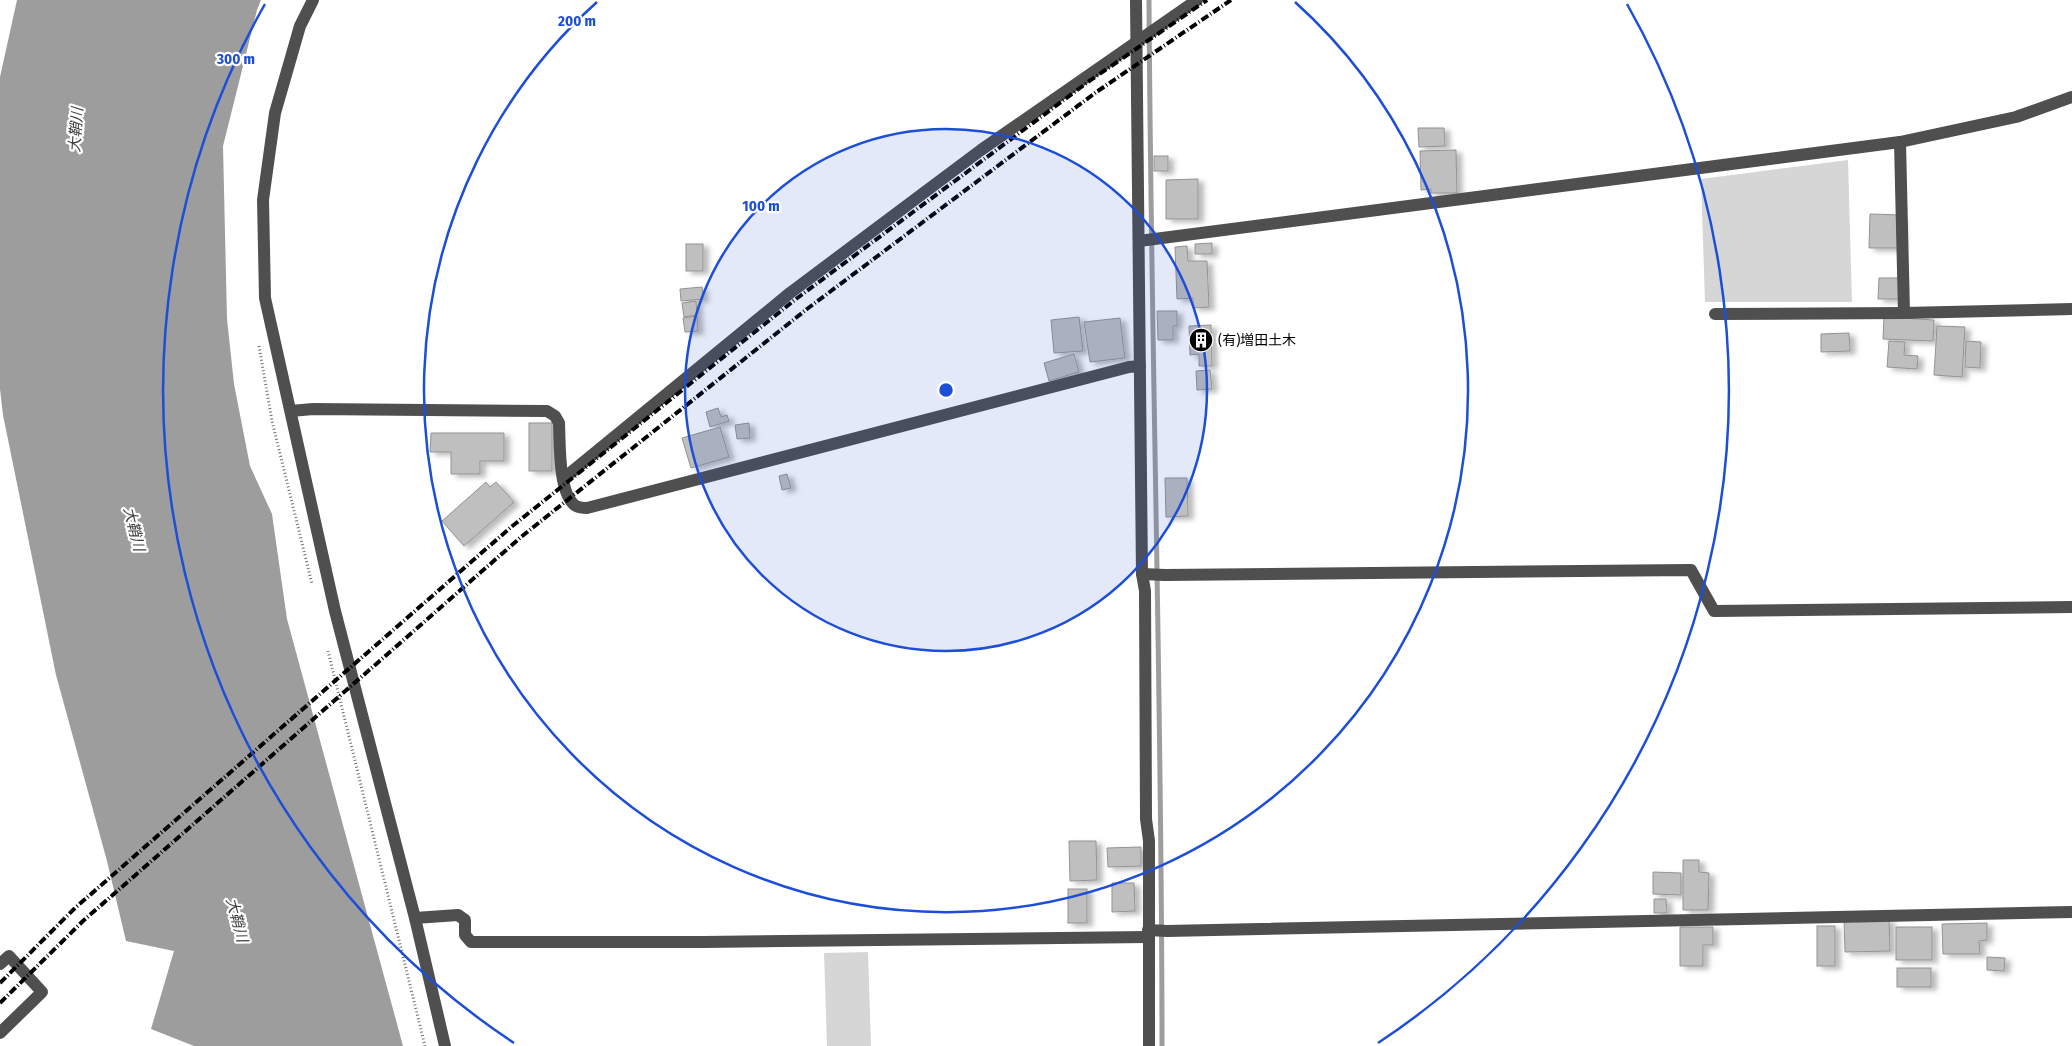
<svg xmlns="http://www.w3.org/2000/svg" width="2072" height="1046" viewBox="0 0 2072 1046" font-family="'Fira Sans Condensed','Noto Sans JP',sans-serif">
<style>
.green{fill:#d6d6d6}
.water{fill:#9d9d9d}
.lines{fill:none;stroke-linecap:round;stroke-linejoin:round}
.stream{stroke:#9d9d9d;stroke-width:5}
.building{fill:#bfbfbf;stroke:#939393;filter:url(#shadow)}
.path{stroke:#717171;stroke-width:3;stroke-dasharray:1 2.5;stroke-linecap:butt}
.minor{stroke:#4f4f4f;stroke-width:12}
.rail{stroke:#000;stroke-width:4;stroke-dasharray:8 2.5 1 2.5;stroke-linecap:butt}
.ring{fill:none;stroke:#1d4ed8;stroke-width:2.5}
.labels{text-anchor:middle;stroke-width:4.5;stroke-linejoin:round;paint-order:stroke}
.poi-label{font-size:14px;fill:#000;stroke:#fff;text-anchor:start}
.water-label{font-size:15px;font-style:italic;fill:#3e3e3e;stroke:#fff}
.centre{fill:#1d4ed8;stroke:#fff;stroke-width:2.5}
.ring-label{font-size:15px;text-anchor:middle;font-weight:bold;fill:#1d4ed8;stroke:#fff;stroke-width:4.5;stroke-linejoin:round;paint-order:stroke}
</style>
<defs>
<filter id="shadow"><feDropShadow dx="5.5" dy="3" stdDeviation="2.5" flood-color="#0004"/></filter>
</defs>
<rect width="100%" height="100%" fill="#fff"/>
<g class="green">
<path d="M1848,160L1852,302H1705L1701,179Z"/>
<path d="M868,952L871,1046H827L824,953Z"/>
</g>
<path class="water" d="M17,0H261L257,10L223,146L227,319L234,384L250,466L272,514L287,619L403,1046H194L151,1029L174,951L126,941L107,861L56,675L3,415L0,389V77Z"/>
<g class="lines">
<path class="stream" d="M1149,0C1151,349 1162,697 1162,1046"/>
</g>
<g class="building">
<path d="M1418,128H1444L1445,146L1419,147Z"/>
<path d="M1456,150L1457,193H1431V189L1421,190L1420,151Z"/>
<rect x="1154" y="156" width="14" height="15"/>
<path d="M1198,179V219H1166V180Z"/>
<path d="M1870,214L1900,215V248H1869Z"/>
<path d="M1212,243V254H1195V244Z"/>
<rect x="686" y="244" width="17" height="27"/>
<path d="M1187,246L1188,261H1207L1209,307L1193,308V298L1177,299L1175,247Z"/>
<path d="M1879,278H1899V299H1878Z"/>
<path d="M702,287L703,299L681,301L680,289Z"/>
<path d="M696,301L697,315L684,317L682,303Z"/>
<path d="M1157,311H1177V326H1173V340H1158Z"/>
<path d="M697,316L698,331L685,332L683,318Z"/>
<path d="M1079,317L1083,351L1054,353L1051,320Z"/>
<path d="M1884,317L1934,320L1933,341L1883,339Z"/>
<path d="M1120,318L1125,358L1090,362L1084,322Z"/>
<path d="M1211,325L1212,366H1199V354L1190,355L1189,326Z"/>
<path d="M1937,326L1965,327L1962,377L1934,375Z"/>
<path d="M1849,333L1850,351L1821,352V334Z"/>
<path d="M1889,341L1905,342L1904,355L1918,356L1917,369L1887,367Z"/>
<path d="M1966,341L1981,342L1980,368L1965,367Z"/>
<path d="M1074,354L1079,372L1049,381L1044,363Z"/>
<path d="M1210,370L1212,389L1197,390L1196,371Z"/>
<path d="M718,408L721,417L727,415L729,421L710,427L706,412Z"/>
<rect x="529" y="423" width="23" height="48"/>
<path d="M749,423L750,438L737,439L735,425Z"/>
<path d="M720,427L729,457L691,468L682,438Z"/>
<path d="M431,433H504V461H480V474H451V452H430Z"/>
<path d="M787,474L791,488L782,490L779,476Z"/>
<path d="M1165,478H1187L1188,516L1166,517Z"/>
<path d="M486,482L490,487L496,482L514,502L464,546L442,521Z"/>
<path d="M1069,841H1096L1097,880L1070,881Z"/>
<path d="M1141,847V866L1108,867L1107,848Z"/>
<path d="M1683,860H1699V872L1709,873L1708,910H1683Z"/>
<path d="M1653,872L1681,873V895L1653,894Z"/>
<path d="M1112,883H1134L1135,911L1112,912Z"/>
<rect x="1068" y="889" width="19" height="34"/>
<path d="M1654,899H1666L1667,913H1654Z"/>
<path d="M1889,919L1890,951L1845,952L1844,920Z"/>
<path d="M1987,923V940L1979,941L1980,954H1943L1942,924Z"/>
<rect x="1817" y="926" width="18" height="40"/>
<path d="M1680,927H1713V945H1703V966H1680Z"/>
<rect x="1896" y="927" width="36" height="33"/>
<path d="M1987,957L2005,958L2004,971L1987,970Z"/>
<rect x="1897" y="968" width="34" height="19"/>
</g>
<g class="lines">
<g class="path">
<path d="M259,346L272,421L312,584"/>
<path d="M328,651L425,1046"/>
</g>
<g class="minor">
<path d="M313,0L300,26L275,113L263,200L265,298L335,611L415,918L445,1046"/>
<path d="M1136,0L1142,574L1145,591L1146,819L1149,841V1046"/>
<path d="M1900,142L1904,313"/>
<path d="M1139,241L1900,142L2016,117L2072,97"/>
<path d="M1715,314L1904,313L2072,309"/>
<path d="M291,411L313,409L547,411L555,416L559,423C560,442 558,495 576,506C578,507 584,508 587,508L1129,367L1140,366"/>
<path d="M563,479L790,293L981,150L1197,0"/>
<path d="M1142,574L1165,575L1691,570L1714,611L2072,607"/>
<path d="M415,918L458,915L465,920V935L471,942H704L1148,937"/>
<path d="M1148,930L1167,931L2072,912"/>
<path d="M0,964L9,956L42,992L0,1033"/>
</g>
<g class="rail">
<path d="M0,983L75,908L510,528L796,299L1088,82L1207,0"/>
<path d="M0,1003L83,921L521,537L807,309L1095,93L1231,0"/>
</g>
</g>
<circle cx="946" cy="390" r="261" fill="#1d4ed8" fill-opacity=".12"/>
<g class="ring">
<circle cx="946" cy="390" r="261"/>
<path d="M1295 2A522 522 0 1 1 597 2"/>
<path d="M514 1043A783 783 0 0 1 265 4M1627 4A783 783 0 0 1 1378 1043"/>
</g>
<defs>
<g id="building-disc" transform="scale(1.25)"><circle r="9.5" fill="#000" stroke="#fff"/><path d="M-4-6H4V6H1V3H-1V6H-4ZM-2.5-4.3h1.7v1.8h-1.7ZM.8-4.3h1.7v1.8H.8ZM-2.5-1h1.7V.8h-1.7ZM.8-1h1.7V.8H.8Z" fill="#fff"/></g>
</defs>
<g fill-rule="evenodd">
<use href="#building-disc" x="1201" y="340"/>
</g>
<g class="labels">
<g class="poi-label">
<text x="1218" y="345">(有)増田土木</text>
</g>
<g class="water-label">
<text transform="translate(76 130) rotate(-86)" y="5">大鞘川</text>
<text transform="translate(134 529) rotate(76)" y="5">大鞘川</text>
<text transform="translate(237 920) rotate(75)" y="5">大鞘川</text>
</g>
</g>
<circle cx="946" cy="390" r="8" class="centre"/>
<g class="ring-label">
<text x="577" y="26">200 m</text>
<text x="236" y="64">300 m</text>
<text x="761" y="211">100 m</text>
</g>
</svg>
